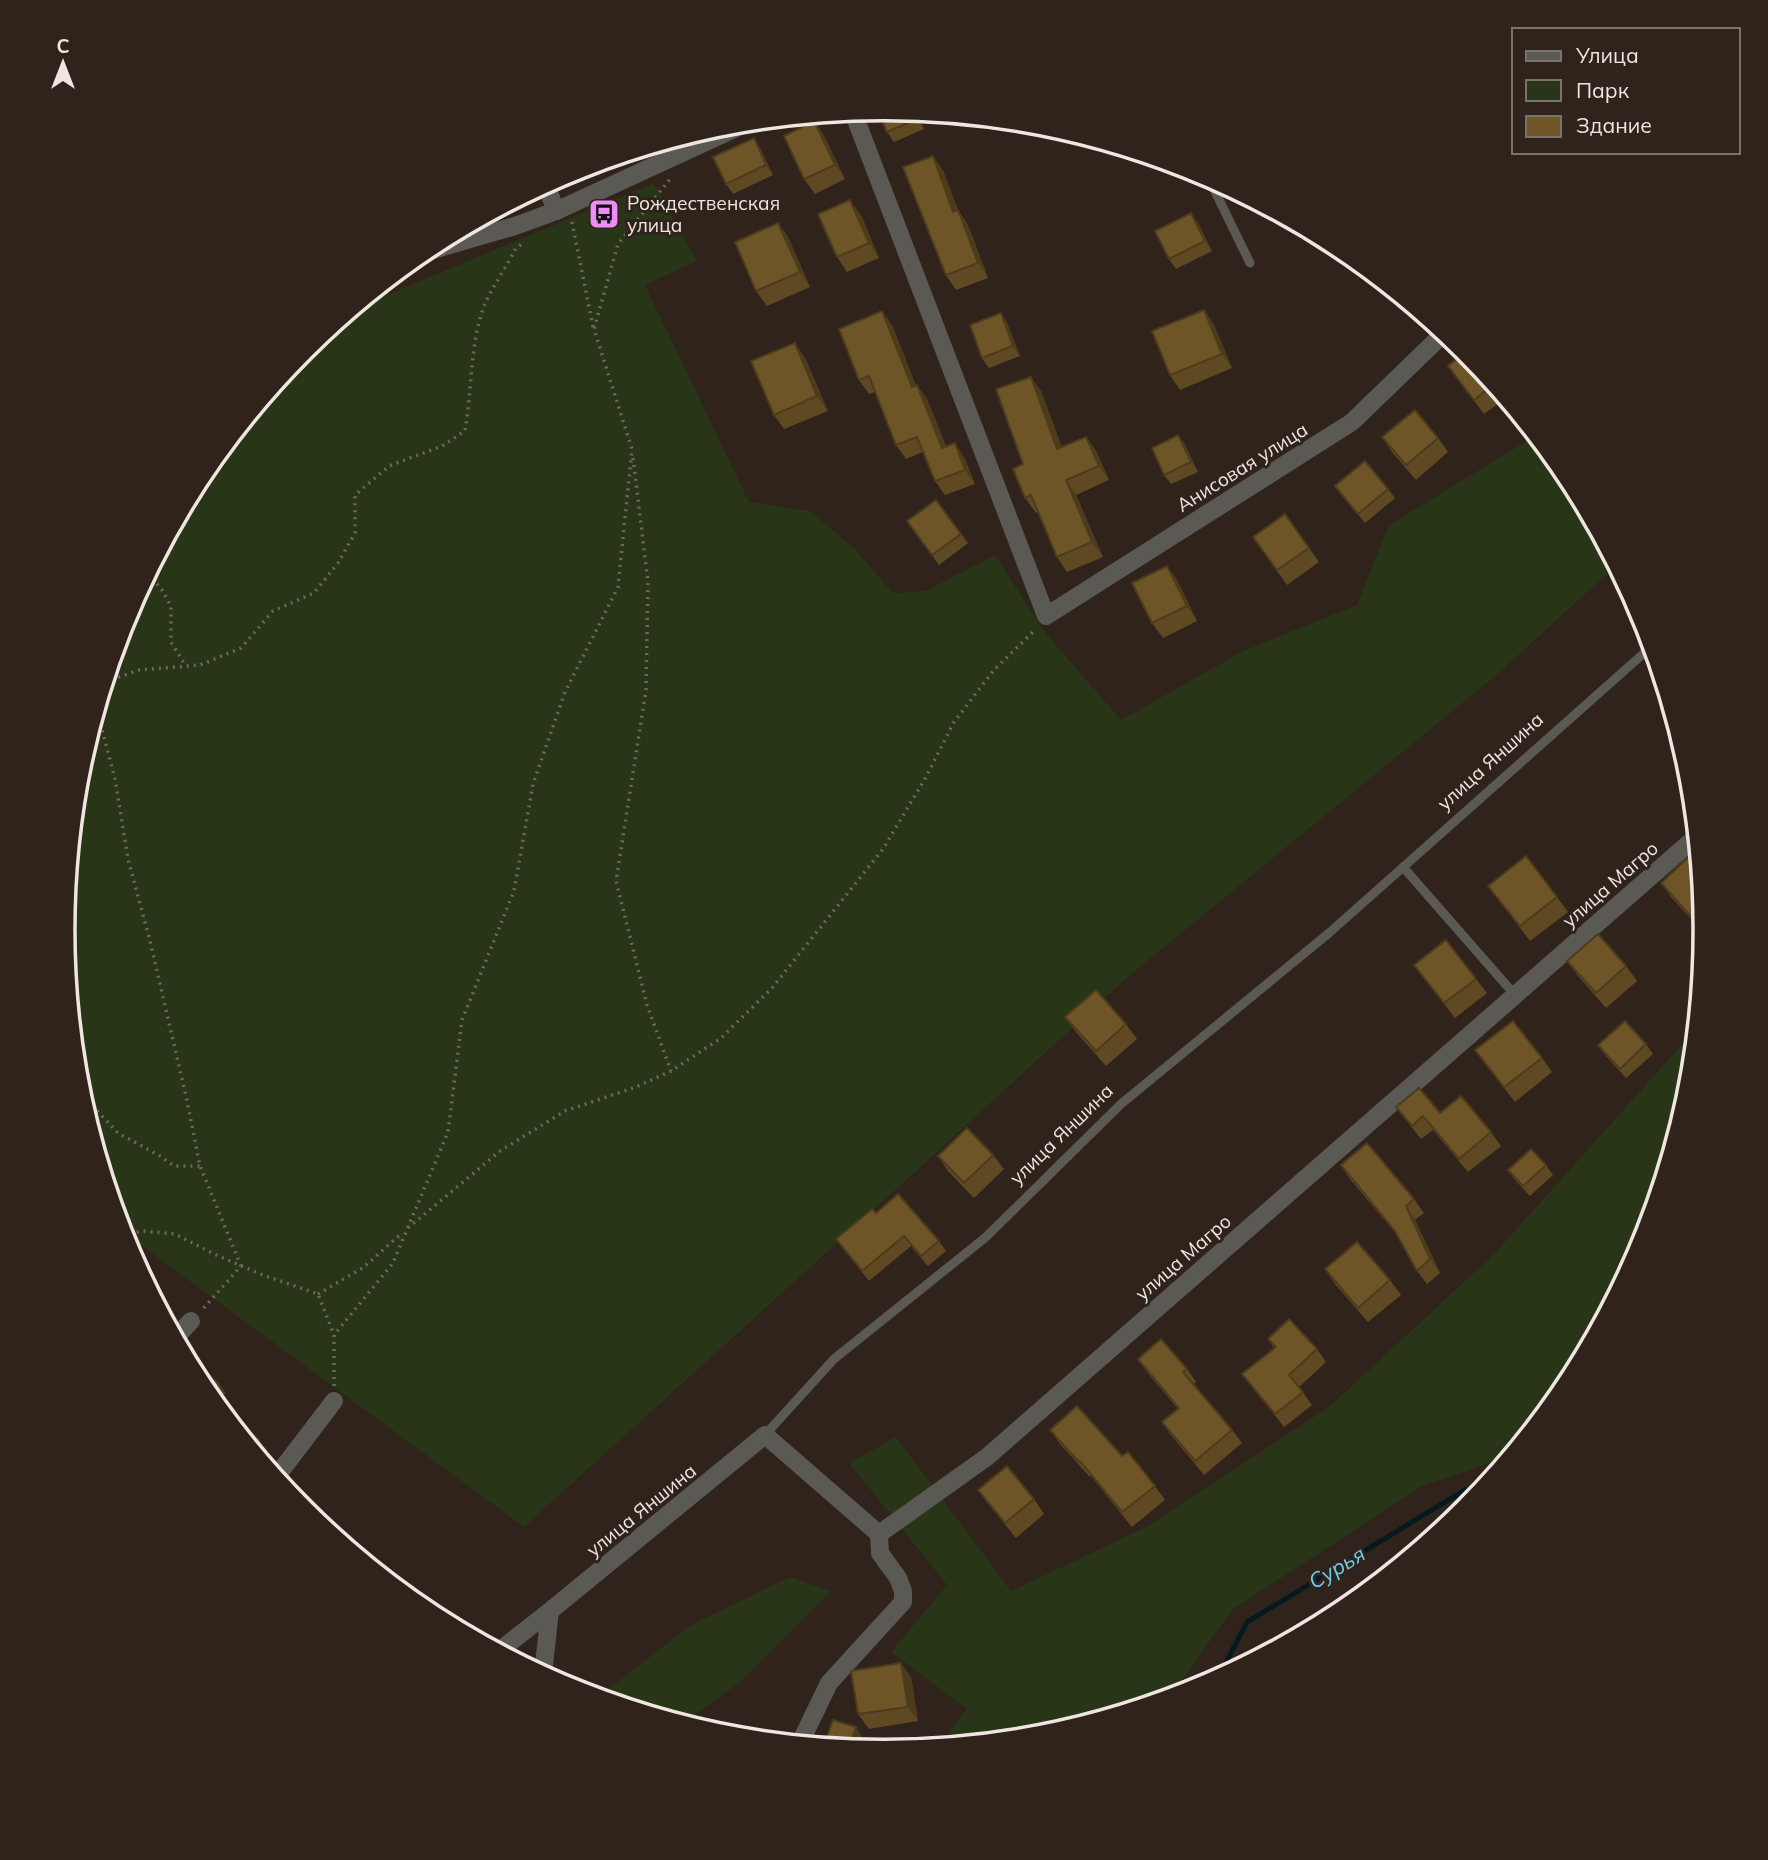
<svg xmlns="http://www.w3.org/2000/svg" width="1768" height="1860" viewBox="0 0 1768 1860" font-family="Mulish,sans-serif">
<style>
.green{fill:#283516}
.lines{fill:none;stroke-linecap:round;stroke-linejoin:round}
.stream{stroke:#06191f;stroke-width:5}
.path{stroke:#716661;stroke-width:3.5;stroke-dasharray:2 5;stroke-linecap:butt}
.lane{stroke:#5a5953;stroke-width:9}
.street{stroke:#5a5953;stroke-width:18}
.wall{fill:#5f4922}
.shaded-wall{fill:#4d3c1c}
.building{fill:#6e5528;stroke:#4d3c1c;stroke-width:2}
.labels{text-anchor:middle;stroke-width:6;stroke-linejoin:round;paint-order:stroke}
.poi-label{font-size:19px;fill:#efe6e2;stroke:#2f231c;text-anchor:start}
.street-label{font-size:19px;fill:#efe6e2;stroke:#2f231c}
.water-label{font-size:21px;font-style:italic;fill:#6ed0ec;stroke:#2f231c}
.rim{fill:none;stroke:#efe6e2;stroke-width:3.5}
</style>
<rect width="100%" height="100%" fill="#2f231c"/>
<g class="green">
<path d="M654,183L697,261L645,285L749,502L810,511L855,549L893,593L926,591L995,555L1044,631L1121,720L1243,651L1357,605L1389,525L1535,436L1567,474L1616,566L1493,678L1129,976L935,1154L524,1527L134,1240L127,1246L79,1090L63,930L79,769L126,615L202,474L304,349L351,310Z"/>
<path d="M1695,1030L1689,1091L1642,1245L1566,1386L1509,1457L1422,1486L1232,1610L1170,1697L1044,1735L938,1746L967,1709L891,1652L947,1585L849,1463L896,1437L1011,1591L1148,1526L1329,1407L1494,1254Z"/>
<path d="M790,1577L831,1591L739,1683L683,1723L598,1697L691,1625Z"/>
</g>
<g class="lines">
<path class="stream" d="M1218,1678L1247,1622L1465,1490L1483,1489"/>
<g class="path">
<path d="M572,222L593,327"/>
<path d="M633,458L648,582L646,690L616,881L647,1005L671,1071"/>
<path d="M148,573L162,590L171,606V642L185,665"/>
<path d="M105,682L139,670L200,665L241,648L273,611L314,593L338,563L355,533V495L389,466L442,446L465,431C472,391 470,344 484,306C491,289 507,266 516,248L522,244"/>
<path d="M97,710L115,779L128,859L150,941L186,1096L200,1166L241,1266L202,1310"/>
<path d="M81,1098L88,1101L118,1133L160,1156L174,1166H200"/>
<path d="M408,1228L500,1151L565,1111L636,1087L671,1071L721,1038L772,988L883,849L926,777L954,722L994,670L1036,629"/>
<path d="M123,1235L143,1231L175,1234L214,1254L260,1274L318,1294L334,1335"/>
<path d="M318,1294L364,1267L402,1233"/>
<path d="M334,1386V1335L393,1263L448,1132L462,1020L514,891L533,784L565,692L618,587L632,449L594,329L618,244L670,179"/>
</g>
<g class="lane">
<path d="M1208,177L1250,263"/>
<path d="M1403,867L1515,995"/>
<path d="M765,1435L834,1359L986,1237L1121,1104L1329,933L1652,646"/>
</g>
<g class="street">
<path d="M853,112L1046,616L1352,422L1444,333"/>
<path d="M546,185L556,211"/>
<path d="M419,254L515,226L556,211L749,122"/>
<path d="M175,1338L191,1321"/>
<path d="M276,1477L334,1401"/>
<path d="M499,1651L550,1611"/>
<path d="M543,1674L550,1611L765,1435L879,1534"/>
<path d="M800,1743L829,1683L903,1602V1591L898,1578L880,1553L879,1534L987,1457L1696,837"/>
</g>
</g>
<g class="wall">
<path d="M884,109L917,112L924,129L894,142L887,132Z"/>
<path d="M814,121L824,136L845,179L815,194L804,179Z"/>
<path d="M754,138L760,148L773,175L733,194L726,184Z"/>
<path d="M933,156L943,171L958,210L968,225L988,278L956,290L946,275Z"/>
<path d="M861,215L879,258L847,272L837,257Z"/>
<path d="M778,223L788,237L810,287L767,306L756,291Z"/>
<path d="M1198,223L1212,251L1176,269L1169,259Z"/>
<path d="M1204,310L1214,325L1232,368L1180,390L1170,375Z"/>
<path d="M1001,313L1007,323L1020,356L989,368L982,358Z"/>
<path d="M892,325L916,386L917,385L927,399L946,446L964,457L975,484L945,495L935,481L923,452L906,459L896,445L875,392L869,394L859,380Z"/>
<path d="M1466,352L1505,399L1484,414L1448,366Z"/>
<path d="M805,358L828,411L784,429L774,415Z"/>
<path d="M1041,391L1062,448L1086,437L1096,451L1109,480L1076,495L1103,557L1067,572L1057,557L1038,512L1036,513L1025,498L1023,464Z"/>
<path d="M1178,435L1185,445L1198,472L1171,484L1164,475Z"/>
<path d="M1382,437L1438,438L1448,452L1416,480L1392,452Z"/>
<path d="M1335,486L1388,489L1395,498L1365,523Z"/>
<path d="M936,500L968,543L939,565L907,521Z"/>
<path d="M1285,514L1319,562L1287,585L1253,537Z"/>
<path d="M1167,566L1177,580L1197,621L1163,638L1152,623Z"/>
<path d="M1661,883L1705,930V934L1671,897Z"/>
<path d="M1488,886L1557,897L1568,912L1530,941Z"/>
<path d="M1567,961L1626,966L1637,981L1606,1008L1578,976Z"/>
<path d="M1414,965L1476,979L1487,993L1455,1018Z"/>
<path d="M1065,1017L1126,1024L1137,1039L1106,1066L1076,1032Z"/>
<path d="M1646,1044L1653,1054L1626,1078L1605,1055L1598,1045Z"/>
<path d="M1475,1050L1542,1058L1552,1072L1515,1102Z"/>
<path d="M1396,1107L1440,1113L1491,1132L1501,1146L1468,1172L1433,1130L1421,1139Z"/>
<path d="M993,1155L1004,1169L974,1198L948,1171L938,1156Z"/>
<path d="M1341,1165L1414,1199L1424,1213L1415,1220L1440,1273L1427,1284L1417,1271L1399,1237L1350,1179Z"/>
<path d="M1546,1165L1553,1175L1530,1196L1515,1180L1508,1170Z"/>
<path d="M876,1213L939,1241L946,1251L928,1266L911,1246L869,1281L836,1239Z"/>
<path d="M1325,1269L1390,1280L1401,1295L1368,1322L1335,1284Z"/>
<path d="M1268,1339L1317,1349L1326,1362L1299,1387L1312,1405L1284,1427L1242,1374L1274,1348Z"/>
<path d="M1138,1359L1187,1369L1196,1382L1194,1384L1232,1430L1242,1443L1204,1475L1171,1435L1162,1422L1178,1409L1147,1372Z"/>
<path d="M1050,1430L1122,1456L1155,1486L1165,1500L1132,1527L1091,1476L1090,1477L1060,1444Z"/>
<path d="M978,1490L1034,1499L1044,1514L1016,1538L989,1505Z"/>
<path d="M911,1677L918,1721L869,1729L858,1714Z"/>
</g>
<g class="shaded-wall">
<path d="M914,112H917L924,129L917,119Z"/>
<path d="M814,121L824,136L845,179L835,165Z"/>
<path d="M754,138L760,148L773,175L766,165Z"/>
<path d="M933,156L943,171L964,226L953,212Z"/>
<path d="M850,200L861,215L879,258L869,243Z"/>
<path d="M958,210L968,225L988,278L978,263Z"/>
<path d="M1191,213L1198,223L1212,251L1205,241Z"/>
<path d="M778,223L788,237L810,287L800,272Z"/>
<path d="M1204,310L1214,325L1232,368L1222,354Z"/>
<path d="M882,311L892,325L922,401L912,387Z"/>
<path d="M1001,313L1007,323L1020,356L1013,346Z"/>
<path d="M795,343L805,358L828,411L817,396Z"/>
<path d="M1031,377L1041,391L1068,464L1057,449Z"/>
<path d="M917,385L927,399L952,462L942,448Z"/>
<path d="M1178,435L1185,445L1198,472L1191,462Z"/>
<path d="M1086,437L1096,451L1109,480L1099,466Z"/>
<path d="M955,443L964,457L975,484L965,470Z"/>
<path d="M1066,480L1076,495L1103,557L1092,542Z"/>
<path d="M1167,566L1177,580L1197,621L1187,606Z"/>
<path d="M1406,1206L1415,1220L1440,1273L1430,1259Z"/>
<path d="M219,1384L226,1393L216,1404L209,1395Z"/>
<path d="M260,1441L267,1451L261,1458L253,1449Z"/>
<path d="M901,1663L911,1677L918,1721L908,1707Z"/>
<path d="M856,1727L862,1737L859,1749L849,1748Z"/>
</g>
<g class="building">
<path d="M884,109L914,112L917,119L887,132L877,110Z"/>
<path d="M814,121L835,165L804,179L784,136Z"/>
<path d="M754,138L766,165L726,184L713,157Z"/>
<path d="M933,156L953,212L958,210L978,263L946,275L903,167Z"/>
<path d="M850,200L869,243L837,257L818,214Z"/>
<path d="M1191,213L1205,241L1169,259L1155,231Z"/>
<path d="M778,223L800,272L756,291L735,242Z"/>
<path d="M1204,310L1222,354L1170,375L1152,331Z"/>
<path d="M882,311L912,387L917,385L942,448L955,443L965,470L935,481L917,437L896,445L869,376L859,380L839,329Z"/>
<path d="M1001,313L1013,346L982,358L970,325Z"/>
<path d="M795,343L817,396L774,415L751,361Z"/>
<path d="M1466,352L1493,385L1474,400L1448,366Z"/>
<path d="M1031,377L1057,449L1086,437L1099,466L1066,480L1092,542L1057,557L1031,495L1025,498L1013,469L1023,464L996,389Z"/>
<path d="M1415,410L1438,438L1406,465L1382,437Z"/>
<path d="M1178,435L1191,462L1164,475L1152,448Z"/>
<path d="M1365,461L1388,489L1358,514L1335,486Z"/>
<path d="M936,500L961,534L932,555L907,521Z"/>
<path d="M1285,514L1309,548L1277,570L1253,537Z"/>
<path d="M1167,566L1187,606L1152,623L1132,583Z"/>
<path d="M1697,849L1705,930L1704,931L1661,883Z"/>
<path d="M1526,856L1557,897L1520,926L1488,886Z"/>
<path d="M1598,934L1626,966L1596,993L1567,961Z"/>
<path d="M1446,940L1476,979L1444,1003L1414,965Z"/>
<path d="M1096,990L1126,1024L1096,1051L1065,1017Z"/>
<path d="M1513,1021L1542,1058L1504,1087L1475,1050Z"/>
<path d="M1625,1021L1646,1044L1620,1069L1598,1045Z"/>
<path d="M1419,1088L1440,1113L1461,1096L1491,1132L1459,1159L1423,1116L1412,1126L1396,1107Z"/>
<path d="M967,1128L993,1155L964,1183L938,1156Z"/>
<path d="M1367,1143L1414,1199L1406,1206L1430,1259L1417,1271L1395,1231L1341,1165Z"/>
<path d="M1531,1149L1546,1165L1523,1186L1508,1170Z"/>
<path d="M898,1194L939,1241L921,1256L904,1236L862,1271L836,1239L872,1209L876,1213Z"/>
<path d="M1357,1242L1390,1280L1358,1308L1325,1269Z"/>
<path d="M1289,1319L1317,1349L1289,1375L1303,1392L1275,1414L1242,1374L1276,1347L1268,1339Z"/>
<path d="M1161,1339L1187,1369L1183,1372L1232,1430L1195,1461L1162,1422L1179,1408L1138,1359Z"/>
<path d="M188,1356L219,1384L209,1395L201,1386L186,1358Z"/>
<path d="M1077,1406L1122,1456L1128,1452L1155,1486L1122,1512L1080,1461L1079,1462L1050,1430Z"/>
<path d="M233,1417L260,1441L253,1449L230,1421Z"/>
<path d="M1007,1466L1034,1499L1005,1523L978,1490Z"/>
<path d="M901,1663L908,1707L858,1714L851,1671Z"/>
<path d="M833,1720L856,1727L849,1748L824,1745Z"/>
</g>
<defs>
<g id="bus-square" transform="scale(1.575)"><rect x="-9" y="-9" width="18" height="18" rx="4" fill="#ee8cf8" stroke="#2f231c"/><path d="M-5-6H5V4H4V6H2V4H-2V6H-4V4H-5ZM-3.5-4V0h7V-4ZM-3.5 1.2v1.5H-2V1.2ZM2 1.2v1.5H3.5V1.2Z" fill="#111"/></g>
</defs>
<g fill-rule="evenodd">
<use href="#bus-square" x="604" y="214"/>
</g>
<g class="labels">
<g class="poi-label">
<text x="627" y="210">Рождественская<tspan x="627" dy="22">улица</tspan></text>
</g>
<g class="street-label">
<text transform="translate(1242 467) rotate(-32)" y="7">Анисовая улица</text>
<text transform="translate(1490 761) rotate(-42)" y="7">улица Яншина</text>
<text transform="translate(1610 884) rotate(-41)" y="7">улица Магро</text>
<text transform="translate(1061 1134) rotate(-44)" y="7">улица Яншина</text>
<text transform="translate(1183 1257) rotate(-41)" y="7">улица Магро</text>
<text transform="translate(641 1510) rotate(-39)" y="7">улица Яншина</text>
</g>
<g class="water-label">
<text transform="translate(1337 1568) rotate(-31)" y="7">Сурья</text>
</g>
</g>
<path d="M0 0H1768V1860H0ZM75 930a809 809 0 1 1 1618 0a809 809 0 1 1-1618 0Z" fill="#2f231c" fill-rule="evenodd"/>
<path class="rim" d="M75 930a809 809 0 1 1 1618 0a809 809 0 1 1-1618 0Z"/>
<rect x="1512" y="28" width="228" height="126" fill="#2f231c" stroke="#7c716b" stroke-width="2"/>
<rect x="1526" y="51" width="35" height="10" fill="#5a5953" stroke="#7c716b" stroke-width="2"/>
<text x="1576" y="63" font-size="21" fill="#efe6e2">Улица</text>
<rect x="1526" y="80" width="35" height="21" fill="#283516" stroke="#7c716b" stroke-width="2"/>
<text x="1576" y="98" font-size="21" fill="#efe6e2">Парк</text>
<rect x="1526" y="116" width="35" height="21" fill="#6e5528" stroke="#7c716b" stroke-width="2"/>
<text x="1576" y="133" font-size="21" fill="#efe6e2">Здание</text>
<g transform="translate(63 63)" stroke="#2f231c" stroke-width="5" paint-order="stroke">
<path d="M0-5L12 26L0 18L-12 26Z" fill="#efe6e2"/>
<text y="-10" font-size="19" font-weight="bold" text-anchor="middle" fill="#efe6e2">С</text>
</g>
</svg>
